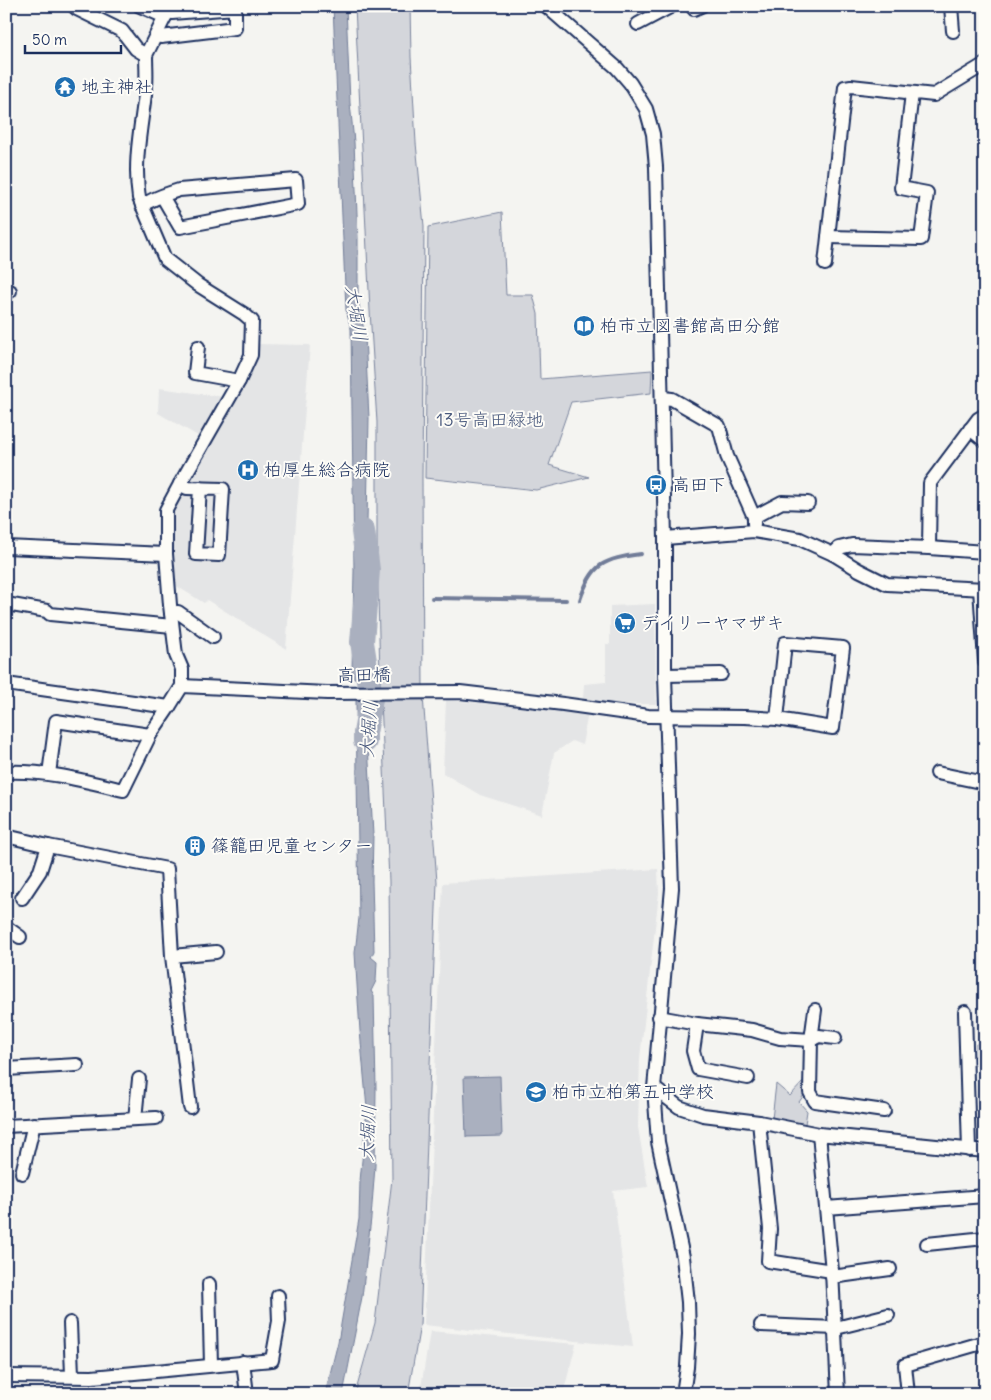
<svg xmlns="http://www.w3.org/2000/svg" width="991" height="1400" viewBox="0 0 991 1400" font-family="Delius,'Klee One',sans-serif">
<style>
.built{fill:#e4e5e6}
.green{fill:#d4d6db;stroke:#78829c}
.water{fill:#aab0bf;stroke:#717c98}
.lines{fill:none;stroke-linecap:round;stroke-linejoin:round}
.stream{stroke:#717c98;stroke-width:4}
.river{stroke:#aab0bf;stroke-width:24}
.minor-casing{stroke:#1b2f5e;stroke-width:16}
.minor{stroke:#fdfcf7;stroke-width:12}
.labels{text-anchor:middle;stroke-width:4;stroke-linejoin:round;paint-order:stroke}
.poi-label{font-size:18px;fill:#1b2f5e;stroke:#fdfcf7;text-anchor:start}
.park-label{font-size:18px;fill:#49597d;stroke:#fdfcf7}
.street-label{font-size:18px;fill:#1b2f5e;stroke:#fdfcf7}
.water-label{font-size:19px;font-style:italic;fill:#46567b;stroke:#fdfcf7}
</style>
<rect width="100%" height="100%" fill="#f4f4f1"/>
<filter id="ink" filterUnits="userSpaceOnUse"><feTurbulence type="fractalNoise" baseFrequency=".02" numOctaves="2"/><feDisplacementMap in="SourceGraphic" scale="10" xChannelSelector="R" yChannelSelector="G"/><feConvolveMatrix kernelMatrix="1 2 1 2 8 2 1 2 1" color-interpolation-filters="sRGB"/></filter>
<g filter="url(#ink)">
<g class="built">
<path d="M256,344L310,345L286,649L207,600L204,603L170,582L169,515L224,422L250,374Z"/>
<path d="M159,388L224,397L202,434L198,436L158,413Z"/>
<path d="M655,604L656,704H616L583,699L584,684L606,682V644H610V606Z"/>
<path d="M446,700L588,713L582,745L572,741L554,753L542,815L480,795L443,773Z"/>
<path d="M658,869L659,893L640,1058L638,1127L648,1187L613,1191L633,1347L424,1325L443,883Z"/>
<path d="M430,1331L576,1344L563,1394H420Z"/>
</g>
<g class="green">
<path d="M355,6H410L411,57L416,143L424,226L422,478L423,696L437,882L420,1325L408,1394H355L375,1323L392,1179L389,881L380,677L377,552V422L370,311Z"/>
<path d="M502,212L506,295H533L538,314L540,379L652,370L651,393L571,402L549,465L589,477L536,490L425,478L428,227Z"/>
<path d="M976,1044H985V1064L971,1065V1056H976Z"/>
<path d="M804,1081V1095L799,1102L807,1111L805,1124L772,1119L776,1084L790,1096Z"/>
</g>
<g class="water">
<path d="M333,6H346L350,103L354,142L358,238V299L365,336L369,418L365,626L366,679L354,678L352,670L354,571L351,329L346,310Z"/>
<path d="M371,697L367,726L373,835L372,881L374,951L371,957L377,962L376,981L371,991L374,996L376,1088L375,1166L371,1218L362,1297L343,1394H325L338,1342L359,1219L360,1181L367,1109L360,1031L355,953L359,918L356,701Z"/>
<path d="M500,1076L502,1136L466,1137L464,1077Z"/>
</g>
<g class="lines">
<g class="stream">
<path d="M432,598L566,600"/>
<path d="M580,600C592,563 604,559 641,554"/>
</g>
<path class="river" d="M363,531L368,570L362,642L371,699L365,733V741"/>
<g class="minor-casing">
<g id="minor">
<path d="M74,6L77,9L122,31L136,49L146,55L165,17"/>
<path d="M140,6L165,17L168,11"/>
<path d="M546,6L617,68L630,83L646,109L653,134L656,167L665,538V675L672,888L654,1088L658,1142L683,1257L688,1302L689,1334L687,1367L683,1394"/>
<path d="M692,6L694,9L701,6"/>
<path d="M951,6L953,31"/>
<path d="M638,24L672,6"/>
<path d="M157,34L161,37L235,28V8L172,13L168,11"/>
<path d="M146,55C146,65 147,76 146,86C142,123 133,160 139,198L165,259L198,285L244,314L252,321L251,355L239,381L180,484L166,510V554L170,605L176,655L182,669V686"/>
<path d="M912,93L901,188L927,193L921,239L828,237L845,87L851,86L934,95L985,64"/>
<path d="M142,206C152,198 167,194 179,190L296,180L298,204L180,227L162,196"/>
<path d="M825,264L828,237"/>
<path d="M6,291H10"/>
<path d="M198,347L195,373L239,381"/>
<path d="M663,398L672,399L719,426L727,456L754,517"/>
<path d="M970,429L985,441"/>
<path d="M180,484L187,488L223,489L219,555L196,554L200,488"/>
<path d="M754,524V517L782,502L808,503"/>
<path d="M665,538L754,531L800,539L833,554L859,570L887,584L985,589"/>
<path d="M6,547L166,554"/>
<path d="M929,548L985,552"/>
<path d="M833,554L839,548L852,545L929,548L930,483L978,419L985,415"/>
<path d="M980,589L985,661"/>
<path d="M6,604L47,611L50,614L172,626"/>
<path d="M171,613L178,612L213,637"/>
<path d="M665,675L721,674"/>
<path d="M6,684L169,707L182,686L327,693L460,692L563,704L648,716L745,717L777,719L833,728L843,648L785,643L777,719"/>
<path d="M6,772C46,770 85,781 123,790L150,735L169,707"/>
<path d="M937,773L985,783"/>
<path d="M49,774L56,721L150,735"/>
<path d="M6,836L48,846L167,869L172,956L190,1107"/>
<path d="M22,898L40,871L48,846"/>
<path d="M6,927L20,937"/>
<path d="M172,956L216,952"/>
<path d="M965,1012L969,1150"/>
<path d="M659,1017L697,1024L752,1030L780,1038L811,1040L815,1010"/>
<path d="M697,1024L693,1051L698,1069L748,1078"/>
<path d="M835,1038L819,1036L811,1040L810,1092L815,1101L884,1111"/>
<path d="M6,1069L77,1065"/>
<path d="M654,1088L679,1107L703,1115L759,1122L819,1134"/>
<path d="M135,1119L139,1079"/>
<path d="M759,1122L770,1229L768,1261L832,1271"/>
<path d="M6,1126L156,1118"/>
<path d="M22,1173L34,1124"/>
<path d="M826,1208L985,1196"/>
<path d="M927,1244L985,1238"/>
<path d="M832,1277L890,1269"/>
<path d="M209,1284L211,1365"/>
<path d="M70,1323L72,1375"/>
<path d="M761,1325L836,1328L888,1315"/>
<path d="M243,1362L247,1394"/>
<path d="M6,1376L92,1377L272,1360L279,1321L278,1296"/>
<path d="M838,1394L832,1271L819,1134L985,1151"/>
<path d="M908,1394L905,1365L985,1342"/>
</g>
</g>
<use href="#minor" class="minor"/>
</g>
</g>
<defs>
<g id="temple-disc" transform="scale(1.125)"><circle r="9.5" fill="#1f6fb2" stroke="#fdfcf7"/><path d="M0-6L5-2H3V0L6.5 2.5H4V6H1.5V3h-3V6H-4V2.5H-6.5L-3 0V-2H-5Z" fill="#fff"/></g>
<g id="library-disc" transform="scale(1.125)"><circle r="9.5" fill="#1f6fb2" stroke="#fdfcf7"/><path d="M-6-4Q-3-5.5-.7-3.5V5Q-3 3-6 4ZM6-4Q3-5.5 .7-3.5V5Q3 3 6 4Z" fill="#fff"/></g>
<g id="hospital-disc" transform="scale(1.125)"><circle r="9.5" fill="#1f6fb2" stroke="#fdfcf7"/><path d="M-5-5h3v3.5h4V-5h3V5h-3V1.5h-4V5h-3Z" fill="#fff"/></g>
<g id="bus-disc" transform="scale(1.125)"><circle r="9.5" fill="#1f6fb2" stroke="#fdfcf7"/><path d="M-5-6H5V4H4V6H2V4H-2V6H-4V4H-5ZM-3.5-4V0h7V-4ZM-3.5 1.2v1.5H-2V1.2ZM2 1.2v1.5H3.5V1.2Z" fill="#fff"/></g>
<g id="supermarket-disc" transform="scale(1.125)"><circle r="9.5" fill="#1f6fb2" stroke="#fdfcf7"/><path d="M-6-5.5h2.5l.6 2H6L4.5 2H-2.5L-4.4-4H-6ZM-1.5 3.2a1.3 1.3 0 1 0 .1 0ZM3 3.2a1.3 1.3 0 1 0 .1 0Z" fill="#fff"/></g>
<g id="building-disc" transform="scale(1.125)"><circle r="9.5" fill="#1f6fb2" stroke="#fdfcf7"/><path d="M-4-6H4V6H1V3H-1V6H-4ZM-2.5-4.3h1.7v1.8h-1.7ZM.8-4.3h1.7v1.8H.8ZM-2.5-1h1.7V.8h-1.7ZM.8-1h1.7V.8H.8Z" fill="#fff"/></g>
<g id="school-disc" transform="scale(1.125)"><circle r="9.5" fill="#1f6fb2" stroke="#fdfcf7"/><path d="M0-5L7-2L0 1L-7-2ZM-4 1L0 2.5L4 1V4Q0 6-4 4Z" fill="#fff"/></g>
</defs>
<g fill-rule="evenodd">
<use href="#temple-disc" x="65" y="87"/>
<use href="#library-disc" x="584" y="326"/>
<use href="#hospital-disc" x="248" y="470"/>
<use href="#bus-disc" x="656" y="485"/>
<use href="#supermarket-disc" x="625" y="623"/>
<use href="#building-disc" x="195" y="846"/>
<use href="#school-disc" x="536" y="1092"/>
</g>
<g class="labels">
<g class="poi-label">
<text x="81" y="93">地主神社</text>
<text x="600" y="332">柏市立図書館高田分館</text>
<text x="264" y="476">柏厚生総合病院</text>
<text x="672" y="491">高田下</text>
<text x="641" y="629">デイリーヤマザキ</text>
<text x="211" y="852">篠籠田児童センター</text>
<text x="552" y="1098">柏市立柏第五中学校</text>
</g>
<g class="park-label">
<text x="490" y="426">13号高田緑地</text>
</g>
<g class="street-label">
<text transform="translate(364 675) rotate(-1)" y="6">高田橋</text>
</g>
<g class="water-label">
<text transform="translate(357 313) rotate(81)" y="7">大堀川</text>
<text transform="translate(368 729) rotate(-86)" y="7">大堀川</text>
<text transform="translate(367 1133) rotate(-87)" y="7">大堀川</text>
</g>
</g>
<rect width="991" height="1400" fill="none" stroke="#fdfcf7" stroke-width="25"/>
<rect x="12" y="12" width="966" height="1375" fill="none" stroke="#1b2f5e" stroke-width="2" filter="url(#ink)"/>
<path d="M25 45v8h96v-8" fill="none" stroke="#1b2f5e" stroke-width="2.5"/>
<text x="32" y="45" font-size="15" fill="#1b2f5e" stroke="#fdfcf7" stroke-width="4" paint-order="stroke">50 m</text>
</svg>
